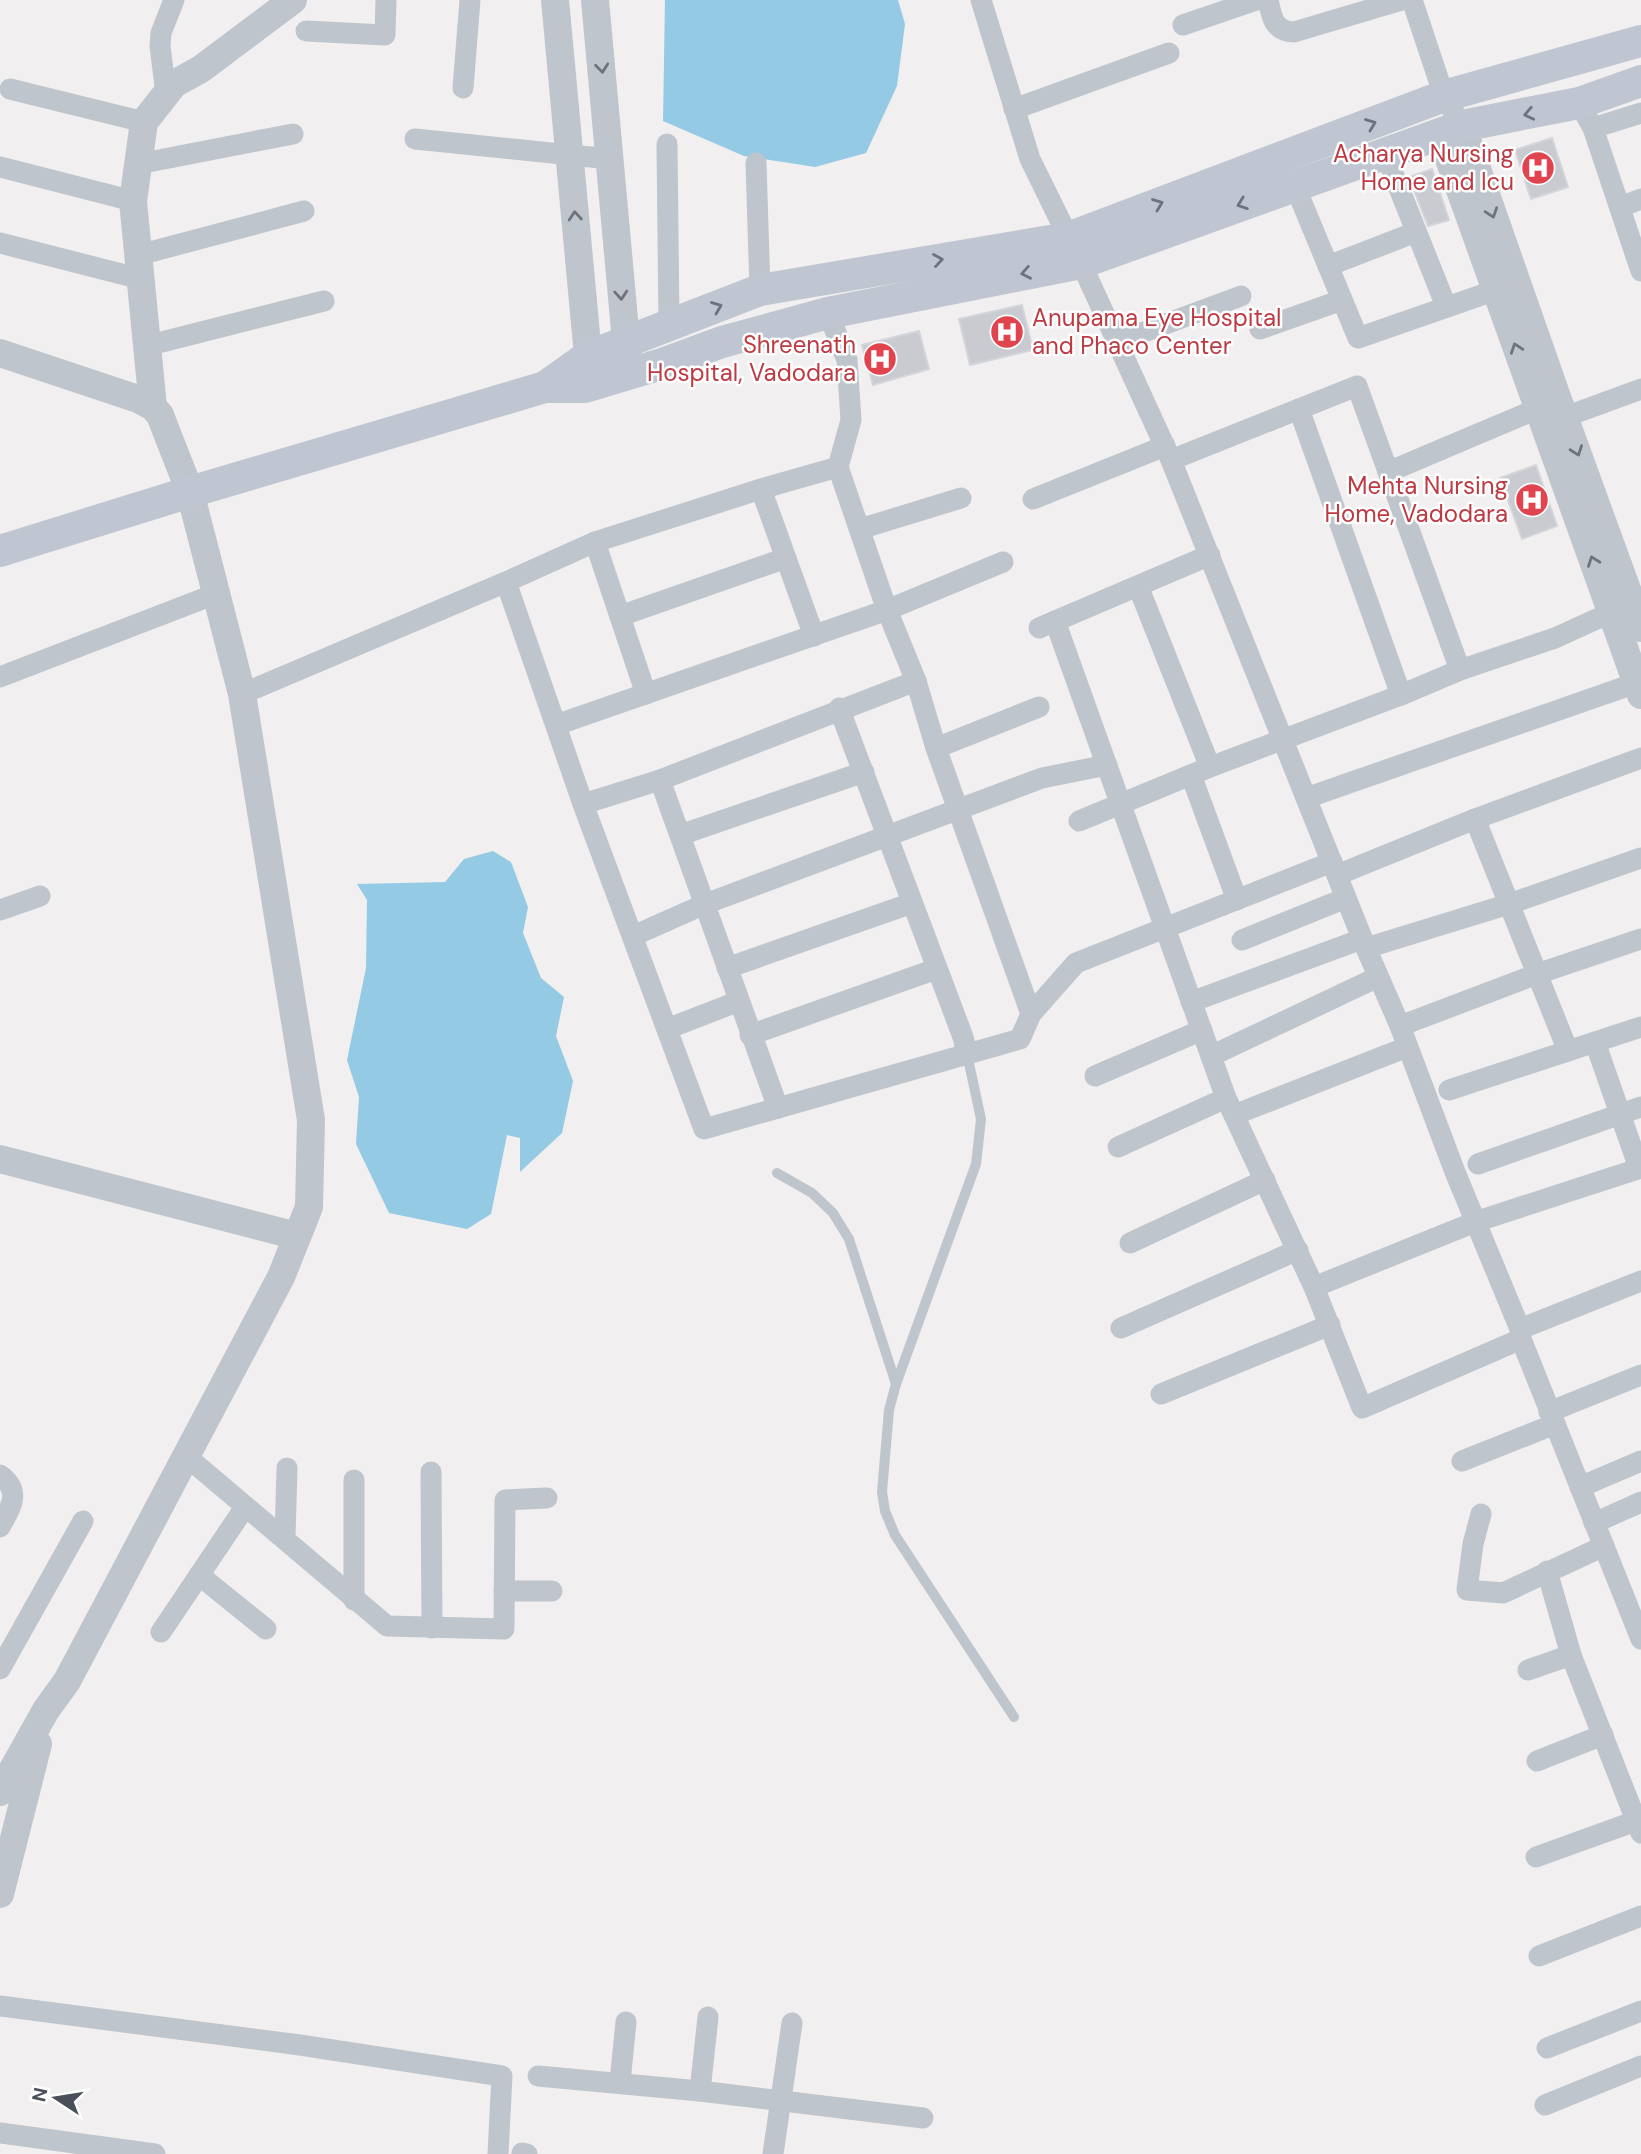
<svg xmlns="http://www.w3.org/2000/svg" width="1641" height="2154" viewBox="0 0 1641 2154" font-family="'DM Sans',sans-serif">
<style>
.water{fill:#94cae3}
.building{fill:#c9cbd1;stroke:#d4d5da;stroke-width:2}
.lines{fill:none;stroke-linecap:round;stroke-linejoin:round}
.service{stroke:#bfc5cc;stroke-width:10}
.minor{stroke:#bfc5cc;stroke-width:21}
.tertiary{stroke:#bfc5cc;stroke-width:28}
.secondary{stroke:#bfc6d1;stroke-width:32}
.oneway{stroke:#6c737c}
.oneway2{stroke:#6c737e}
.labels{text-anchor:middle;stroke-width:5;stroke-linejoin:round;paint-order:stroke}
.health-label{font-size:24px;fill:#be3a42;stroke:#fff;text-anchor:end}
</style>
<rect width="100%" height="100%" fill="#f1efef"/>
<g class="water">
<path d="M665,0H898L905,24L897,86L866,153L815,167L744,156L663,121Z"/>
<path d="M493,851L511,862L528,907L523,933L541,978L564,997L556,1036L573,1081L562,1133L520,1172V1138L507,1135L491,1214L467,1229L389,1213L356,1144L359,1097L347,1060L366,968L367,900L357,884L445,882L464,859Z"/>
</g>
<g class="building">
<path d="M1552,138L1568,187L1531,199L1515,150Z"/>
<path d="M1432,169L1449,220L1428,226L1409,177Z"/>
<path d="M1022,305L1033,350L970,365L959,319Z"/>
<path d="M919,331L929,369L873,385L862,345Z"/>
<path d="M1536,465L1557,526L1522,539L1500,478Z"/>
</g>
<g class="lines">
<g class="service">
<path d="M967,1054L981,1119L976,1164L896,1384L889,1410L882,1492L885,1511L895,1535L1014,1717"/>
<path d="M777,1173L812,1193L833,1213L849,1239L896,1384"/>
</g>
<g class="minor">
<path d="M981,0L1030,159L1081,263L1171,460L1366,948L1400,1026L1455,1172L1520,1329L1521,1339L1641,1639"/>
<path d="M1268,0C1272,17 1273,31 1294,32L1402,0"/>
<path d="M1412,0L1444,96L1462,126"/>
<path d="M1183,25L1256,0"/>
<path d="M306,31L385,35L386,0"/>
<path d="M463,88L470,0"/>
<path d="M10,89L144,122"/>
<path d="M166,94L160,46L161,33L174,0"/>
<path d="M1579,103L1593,128L1641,271"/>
<path d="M1014,109L1169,53"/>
<path d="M1593,128L1641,113"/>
<path d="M415,139L610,159"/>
<path d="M667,144L669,325"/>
<path d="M1385,153L1446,306"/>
<path d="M756,163L760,290"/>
<path d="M138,164L293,134"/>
<path d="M0,167L133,201"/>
<path d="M1295,186L1358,338L1496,290"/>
<path d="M1620,207L1641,199"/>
<path d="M0,243L141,279"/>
<path d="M139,255L304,211"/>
<path d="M1328,266L1416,232"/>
<path d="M1260,329L1342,300"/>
<path d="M1117,342L1241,296"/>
<path d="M146,346L324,301"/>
<path d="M1299,409L1401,695"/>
<path d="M1551,422L1641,389"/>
<path d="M1171,460L1357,386L1460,670"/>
<path d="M1388,472L1537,409"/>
<path d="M1033,499L1165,446"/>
<path d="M860,529L961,498"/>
<path d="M595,542L646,694"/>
<path d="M506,582L595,542L761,489"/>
<path d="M1138,586L1210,767"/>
<path d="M620,616L786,558"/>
<path d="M1055,621L1226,1098L1314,1287L1362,1408L1521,1339"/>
<path d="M1039,628L1210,555"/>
<path d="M814,636L761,489L838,467"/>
<path d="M0,677L218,593"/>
<path d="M242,694L506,582L583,804L704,1129L1020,1039L1031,1014L936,748L916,681L887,610L838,467L851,420L847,360L828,313"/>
<path d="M839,708L963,1037L967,1054"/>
<path d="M556,725L887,610L1003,562"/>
<path d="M936,748L1039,707"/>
<path d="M1191,775L1237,900"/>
<path d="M660,780L778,1108"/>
<path d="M1306,798L1636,683"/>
<path d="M583,804L660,780L916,681"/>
<path d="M1475,819L1568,1051"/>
<path d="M1079,821L1210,767L1401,695L1460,670L1555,638L1623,607"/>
<path d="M680,835L864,772"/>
<path d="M1337,875L1475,819L1641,758"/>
<path d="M0,910L40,896"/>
<path d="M633,936L705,904L1042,778L1107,765"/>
<path d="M1242,940L1346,898"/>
<path d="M1366,948L1509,904L1641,858"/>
<path d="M727,968L912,903"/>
<path d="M1191,1002L1362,939"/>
<path d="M1031,1014L1076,963L1332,862"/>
<path d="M1400,1026L1537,974L1641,939"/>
<path d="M667,1029L739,1001"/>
<path d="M750,1035L936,969"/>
<path d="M1595,1042L1639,1168"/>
<path d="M1211,1056L1378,977"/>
<path d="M1095,1076L1202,1030"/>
<path d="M1449,1090L1641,1027"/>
<path d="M1234,1115L1407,1047"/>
<path d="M1118,1147L1226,1098"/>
<path d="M1478,1164L1641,1107"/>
<path d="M1130,1243L1265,1180"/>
<path d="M1314,1287L1475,1222L1641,1168"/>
<path d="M1121,1328L1298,1250"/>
<path d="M1520,1329L1641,1281"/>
<path d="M1161,1394L1330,1325"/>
<path d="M1549,1412L1641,1375"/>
<path d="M186,1456L387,1626L504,1629L505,1500L547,1498"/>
<path d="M1462,1461L1555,1424"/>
<path d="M431,1472L432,1628"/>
<path d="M0,1475C22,1491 11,1507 0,1527"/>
<path d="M354,1480V1600"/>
<path d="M1580,1487L1641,1461"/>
<path d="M1481,1514L1473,1544L1467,1590L1503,1593L1604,1546"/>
<path d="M1594,1523L1641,1502"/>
<path d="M285,1538L287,1468"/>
<path d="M1547,1571L1571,1655L1641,1833"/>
<path d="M199,1575L266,1629"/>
<path d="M504,1591H552"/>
<path d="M161,1632L245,1507"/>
<path d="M0,1669L83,1521"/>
<path d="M1528,1670L1571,1655"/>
<path d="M1537,1761L1603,1735"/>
<path d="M1536,1857L1641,1819"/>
<path d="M1539,1956L1641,1916"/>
<path d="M0,2006L300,2045L502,2076L498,2154"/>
<path d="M1547,2048L1641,2011"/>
<path d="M538,2076L700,2091L923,2118"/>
<path d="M620,2082L626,2022"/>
<path d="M700,2091L708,2017"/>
<path d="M1545,2105L1641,2066"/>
<path d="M0,2133L155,2154"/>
<path d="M522,2153L527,2154"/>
<path d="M773,2154L792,2023"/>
</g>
<g class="tertiary">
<path d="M555,0L590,377"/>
<path d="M595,0L628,363"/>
<path d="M1462,126L1558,400L1641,628"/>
<path d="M1440,134L1641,695"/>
<path d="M0,353L138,399L153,407L160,415L190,492L242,694L311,1120L309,1207L281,1277L67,1681L46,1710L0,1792"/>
<path d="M153,407L133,201L144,122L174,84L201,69L293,0"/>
<path d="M0,1159L297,1236"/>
<path d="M0,1894L38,1744"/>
</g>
<g class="secondary">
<path d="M545,387L587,357L760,290L1068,238L1444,96L1641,41"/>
<path d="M0,551L190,492L545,387H585L662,364L722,342L828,313L1081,263L1462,126L1579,103L1641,81"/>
</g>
</g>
<defs><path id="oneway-chevron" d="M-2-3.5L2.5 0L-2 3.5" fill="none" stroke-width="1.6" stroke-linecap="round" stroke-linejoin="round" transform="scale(1.75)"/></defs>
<g class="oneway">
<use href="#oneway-chevron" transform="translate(602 68) rotate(84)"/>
<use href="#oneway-chevron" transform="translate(1492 213) rotate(71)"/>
<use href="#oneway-chevron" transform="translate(575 216) rotate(-95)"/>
<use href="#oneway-chevron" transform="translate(621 295) rotate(86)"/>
<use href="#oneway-chevron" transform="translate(1516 348) rotate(-109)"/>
<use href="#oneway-chevron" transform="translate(1577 451) rotate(70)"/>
<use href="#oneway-chevron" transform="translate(1593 561) rotate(-110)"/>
</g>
<g class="oneway2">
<use href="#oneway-chevron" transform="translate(1529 114) rotate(168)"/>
<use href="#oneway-chevron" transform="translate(1371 124) rotate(-21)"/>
<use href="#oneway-chevron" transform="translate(1158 204) rotate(-21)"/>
<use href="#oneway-chevron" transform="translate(1242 204) rotate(160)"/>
<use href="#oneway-chevron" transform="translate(938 260) rotate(-9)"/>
<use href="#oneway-chevron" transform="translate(1026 273) rotate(169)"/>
<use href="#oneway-chevron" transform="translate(717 307) rotate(-21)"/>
</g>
<defs>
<g id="hospital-disc" transform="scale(1.75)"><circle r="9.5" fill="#e0444e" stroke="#fff"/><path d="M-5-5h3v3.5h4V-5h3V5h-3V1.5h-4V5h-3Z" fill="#fff"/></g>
</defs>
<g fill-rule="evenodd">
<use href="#hospital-disc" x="1538" y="168"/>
<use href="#hospital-disc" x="1007" y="332"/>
<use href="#hospital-disc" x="880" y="359"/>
<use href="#hospital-disc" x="1532" y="500"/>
</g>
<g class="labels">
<g class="health-label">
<text x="1514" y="162">Acharya Nursing<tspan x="1514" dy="28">Home and Icu</tspan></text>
<text x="1032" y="326" text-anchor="start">Anupama Eye Hospital<tspan x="1032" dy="28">and Phaco Center</tspan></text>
<text x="856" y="353">Shreenath<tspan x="856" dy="28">Hospital, Vadodara</tspan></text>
<text x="1508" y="494">Mehta Nursing<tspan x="1508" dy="28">Home, Vadodara</tspan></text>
</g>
</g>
<g transform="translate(56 2098) rotate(282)" stroke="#ffffff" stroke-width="5" paint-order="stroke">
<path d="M0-5L12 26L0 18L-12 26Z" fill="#49505a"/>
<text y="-10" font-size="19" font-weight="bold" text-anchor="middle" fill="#49505a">N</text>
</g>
</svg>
